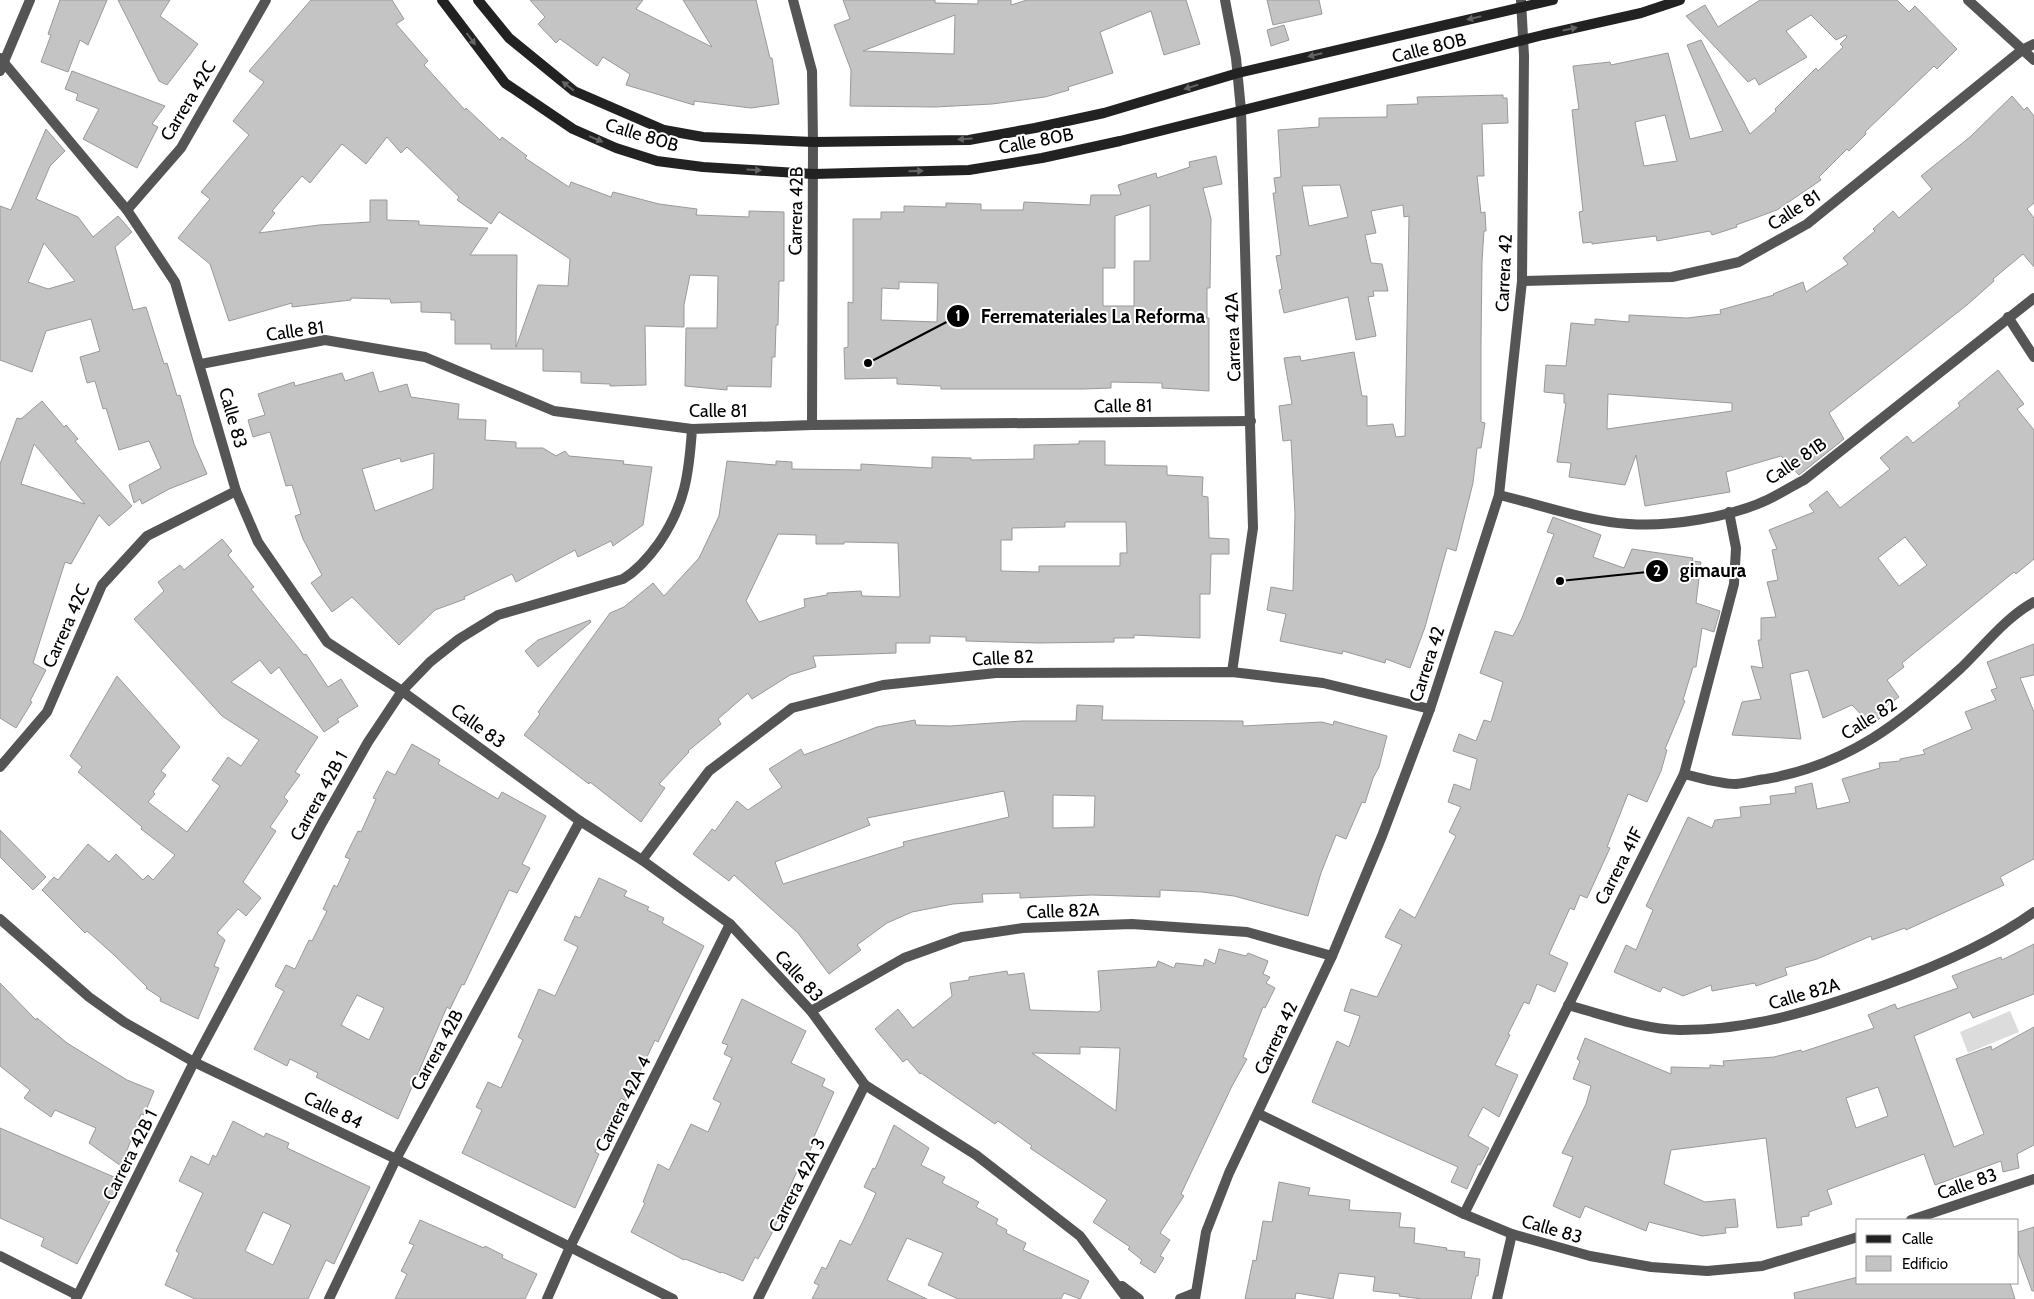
<svg xmlns="http://www.w3.org/2000/svg" width="2034" height="1299" viewBox="0 0 2034 1299" font-family="Cabin,sans-serif">
<style>
.green{fill:#dcdcdc}
.building{fill:#c4c4c4;stroke:#999;fill-rule:evenodd}
.lines{fill:none;stroke-linecap:round;stroke-linejoin:round}
.minor{stroke:#555;stroke-width:10}
.tertiary{stroke:#555;stroke-width:10}
.secondary{stroke:#222;stroke-width:10}
.oneway{fill:#646464}
.labels{text-anchor:middle;stroke-width:4;stroke-linejoin:round;paint-order:stroke}
.street-label{font-size:18px;fill:#000;stroke:#fff}
.leader{fill:none;stroke:#000;stroke-width:2}
.callout-dot{fill:#000;stroke:#fff;stroke-width:2}
.mark-label{font-size:15px;text-anchor:middle;font-weight:bold;fill:#fff}
.callout-label{font-size:19px;text-anchor:middle;font-weight:bold;fill:#000;stroke:#fff;stroke-width:4;stroke-linejoin:round;paint-order:stroke}
</style>
<rect width="100%" height="100%" fill="#fff"/>
<path class="green" d="M2010,1011L2019,1032L1968,1053L1960,1032Z"/>
<g class="building">
<path d="M60,0H107L88,45L80,40L68,72L41,62L51,35L48,34Z"/>
<path d="M118,0H170L160,16L198,44L167,85L159,81Z"/>
<path d="M311,0H392L404,19L396,24L428,61L424,65L465,110L466,108L500,140L502,137L527,156L525,158L569,187L571,182L611,197L613,192L659,204L697,209L696,215L749,217V211L784,212V281H779L778,325H776L775,357H772L771,387L727,386V390L685,386L686,328H717L718,276L690,275L684,305V327L645,326L646,385L610,386V384L581,383V372L543,371V349H491V344H455V320H451V313L421,312V302L391,303L390,299L351,298V300L292,307V303L229,321L210,264L178,238L210,199L201,192L249,135L233,121L264,82L249,71ZM387,137L401,153L407,147L459,197L457,200L491,224L499,212L570,259L568,286L538,285L516,347L517,255H470L488,228L419,225V221L387,220V200H370V222L319,225L259,233L275,213L272,211L302,176L310,183L342,144L366,164Z"/>
<path d="M530,0H643L636,9L712,47L683,0H756L770,58H772L779,104L751,108L694,101V105L626,85L630,74L603,57L597,66L560,39L556,43L538,24L545,17Z"/>
<path d="M843,0H935V3L978,4V0H1011V5L1027,0H1186L1200,44L1164,55L1151,11L1100,32L1113,73L1068,87L1069,90L1045,97L992,104L935,107L850,106L851,70L834,25L850,19ZM955,15L954,54L863,51Z"/>
<path d="M1267,0H1319L1322,14L1273,25Z"/>
<path d="M1760,0H1897L1909,12L1915,6L1957,49L1937,69L1934,66L1910,89L1865,132L1866,134L1849,151L1847,149L1819,177L1821,180L1777,210L1736,225L1737,227L1712,235L1710,231L1657,241L1656,236L1592,244V242L1583,243L1579,212L1583,211L1572,110L1579,109L1573,66L1610,62L1611,65L1668,53L1690,139L1723,131L1687,45L1701,40L1750,134L1776,111L1775,109L1816,68L1818,71L1843,47L1840,44L1847,37L1846,35L1836,40L1811,15L1786,31L1807,57L1759,85L1755,78L1748,82L1686,16L1705,5L1718,27ZM1665,115L1677,161L1644,166L1635,122Z"/>
<path d="M1284,25L1289,40L1271,46L1267,30Z"/>
<path d="M72,71L165,106L152,124L158,127L137,168L83,139L99,109L76,100L78,94L65,89Z"/>
<path d="M1503,95V98H1507L1508,123L1482,124L1484,176H1477L1481,213L1485,212L1486,231H1484L1482,261L1481,342V422L1485,423L1481,448H1477L1473,483L1456,551L1447,548L1425,627L1410,668L1386,659L1385,663L1343,651L1342,654L1280,641L1286,614L1267,610L1271,587L1293,591L1295,514L1291,440L1283,441L1279,406L1292,404L1284,358L1300,356L1301,361L1354,352L1362,396H1367V426L1393,424L1396,437L1405,436L1409,216L1404,217L1403,205L1371,211L1376,233L1365,235L1371,263L1382,264L1388,291H1373L1374,296L1368,297L1376,336L1356,340L1348,297L1284,313L1279,290L1282,289L1276,256L1281,255L1273,193H1276L1274,178L1281,177L1278,130L1319,127V118L1387,117V105L1418,104L1417,97ZM1340,185L1348,217L1309,226L1302,186Z"/>
<path d="M2012,96L2024,110L2027,107L2034,116V203L2027,209L2034,218V267L2023,254L1993,279L1994,281L1967,305L1829,413L1844,439L1799,475L1781,456L1726,472L1730,492L1645,506L1636,455L1625,485L1569,477L1571,463L1557,462L1566,403H1564V394L1544,392L1546,365L1566,366L1571,323L1595,325V319L1629,322V315L1687,318L1721,314L1720,310L1774,295L1773,294L1803,282L1806,292L1848,264L1843,258L1875,231L1873,229L1893,211L1899,218L1932,189L1921,176L1970,137ZM1608,394L1732,403V411L1607,429Z"/>
<path d="M46,129L65,151L50,166L36,199L78,217L93,237L118,216L132,232L115,247L133,310L146,307L164,364L167,363L177,396L180,395L194,444L207,474L169,489L142,504L140,499L134,503L129,485L161,468L149,441L119,450L106,408L103,409L95,381L87,383L80,357L100,351L91,319L46,331L32,372L0,360V206L11,210ZM44,243L75,281L48,289L28,282Z"/>
<path d="M1216,156L1222,184L1203,188L1211,219L1210,288H1207V318H1209V391L1162,388V383L1111,382V388L1084,389H941V386L897,384V378L845,379L844,348L848,347V302L853,303V219H881V212H904V206L946,207V203L981,204V210H1023L1024,202L1090,205L1091,195H1121L1118,185L1156,173L1157,178L1190,167L1189,162ZM1150,205V261H1134V306H1103V268H1115V216ZM899,282L938,283L937,322L881,320L882,288L899,289Z"/>
<path d="M1998,370L2024,404L2017,409L2034,430V559L2016,574L2014,572L1902,663L1904,667L1887,680L1899,697L1881,710L1884,714L1872,726L1852,705L1823,718L1808,670L1790,674L1801,739L1732,735L1742,702L1761,699L1751,666L1763,668L1758,640H1761V618L1776,617L1767,582L1778,580L1772,550L1777,549L1769,530L1814,512L1809,505L1827,491L1840,508L1890,469L1880,458L1907,436L1913,443L1960,406L1958,403ZM1905,537L1927,565L1899,586L1878,558Z"/>
<path d="M373,372L379,392L407,384L411,397L459,404L458,419L486,420L485,440L516,442V448H543L556,456L565,451L569,456L624,461L623,464L652,467L643,525L613,546L611,541L578,557L575,550L516,582L512,574L464,597L465,599L435,610L399,645L352,597L332,612L311,583L322,575L303,539L295,516L301,514L292,485L286,486L270,432L253,437L248,420L265,415L258,394L294,382L295,386L342,373L345,381ZM434,453L433,489L375,511L362,469L400,458L401,462Z"/>
<path d="M42,401L64,427L66,425L78,439L75,441L132,506L109,526L99,515L71,564L65,562L33,663L46,670L30,701L32,702L16,728L0,718V464L17,418L21,419ZM34,444L85,504L21,484Z"/>
<path d="M1079,441H1105V465L1167,466V475L1203,477L1202,496L1208,497L1209,538L1229,539V554H1211L1210,594H1200V638L1134,635V638H1114V642L1038,643L966,641V637L930,636V643H896V653L813,656L816,667L790,675L752,699L748,693L718,719L721,724L688,751L689,752L659,784L665,788L641,822L590,782L589,784L524,735L540,714L538,712L610,613L624,607L653,583L664,596L699,558L719,516L727,461L776,465V461L792,462V469L861,470V464L932,468V457L971,458V460L1034,459V445L1079,444ZM1065,522H1126L1127,553H1120V566H1039V572L1001,571V540H1012V528L1065,527ZM778,534L816,535V544H844V542L898,543L900,597L862,596L861,591L827,593V595L804,599L805,607L759,622L746,601Z"/>
<path d="M1553,517L1601,535L1593,557L1624,568L1632,549L1693,558L1692,561L1701,562L1696,603L1720,611L1714,632L1702,628L1696,667H1693L1683,700L1685,701L1665,749L1667,750L1661,771L1647,802L1628,794L1607,847L1610,848L1587,898L1580,895L1574,910L1570,908L1549,954L1568,963L1555,992L1537,984L1529,1004L1524,1002L1508,1034L1510,1035L1495,1065L1518,1075L1499,1117L1483,1107L1468,1136L1489,1148L1480,1165L1478,1164L1467,1189L1451,1182L1458,1167L1312,1102L1337,1041L1349,1047L1360,1016L1344,1011L1351,989L1377,997L1402,945L1385,937L1400,909L1415,918L1456,836L1449,832L1461,807L1448,802L1454,784L1470,790L1477,759L1453,751L1459,734L1476,741L1484,720L1491,722L1503,682L1480,673L1495,631L1513,636L1522,618L1554,534L1547,532Z"/>
<path d="M222,539L232,551L228,555L254,587L251,589L304,655L306,654L328,687L341,679L358,706L337,719L339,722L324,732L279,667L271,674L260,660L231,682L318,737L295,772L300,775L284,797L288,801L270,827L276,831L243,882L261,898L246,916L238,909L217,933L225,940L214,966L219,968L198,1019L160,1001L161,998L146,988L147,987L113,954L87,931L85,933L42,890L54,877L58,880L88,844L109,862L116,854L143,880L148,875L153,880L175,855L141,829L142,827L78,772L82,767L70,756L117,676L180,747L161,771L166,775L153,792L155,794L148,802L187,832L220,786L212,780L228,757L241,766L259,740L222,716L134,619L164,591L158,582L180,565L184,570Z"/>
<path d="M590,620L591,622L538,667L525,651L538,640Z"/>
<path d="M2034,644V675L2020,678L2034,712V859L2000,877L2004,885L1906,930L1905,928L1872,940L1871,936L1817,959L1785,968L1787,975L1756,986L1755,983L1712,991L1711,985L1683,996L1663,987L1660,992L1614,972L1626,945L1636,950L1653,910L1646,906L1688,817L1712,828L1715,820L1741,817L1740,807L1771,804L1770,796L1796,793L1795,787L1812,783L1817,809L1850,802L1842,779L1880,768L1879,763L1900,761V759L1925,754L1923,750L1972,729L1965,712L1996,700L1991,690L1997,688L1987,662Z"/>
<path d="M1077,705L1103,706L1102,720L1243,721V726L1322,722L1333,725L1334,721L1387,736L1379,767L1373,778L1365,803L1362,802L1346,839L1336,835L1321,873L1308,916L1234,896L1202,892L1160,890V897L1092,895L1020,898V893L982,894L983,902L953,904L912,912L887,923L857,945L861,950L829,974L798,933L734,875L729,881L693,854L712,829L715,831L737,801L748,810L782,787L769,769L801,749L804,755L877,727L915,720L916,725L950,726L1022,721H1076ZM1004,791L1009,817L903,842L904,846L783,884L775,862L870,825L867,818ZM1053,795L1095,796L1094,827L1053,828Z"/>
<path d="M412,744L440,760L438,764L498,799L502,792L546,816L522,864L530,868L517,893L509,890L464,985L462,984L450,1009L447,1007L398,1119L316,1077L318,1073L290,1059L287,1066L254,1049L284,991L275,986L286,965L295,969L309,940L312,941L327,911L323,909L334,885L337,887L350,859L345,857L358,831L361,832L376,799L373,798L387,771L395,775ZM357,995L384,1008L369,1040L341,1025Z"/>
<path d="M0,830L46,877L33,890L0,857Z"/>
<path d="M599,878L627,891L624,896L649,907L647,910L664,918L662,923L704,946L658,1042L655,1040L626,1101L621,1098L610,1120L595,1152L599,1154L575,1208L462,1153L482,1110L476,1107L488,1082L501,1088L523,1040L518,1037L539,989L555,996L578,947L564,940L575,916L580,918Z"/>
<path d="M2034,944V994L1973,1018L1970,1012L1914,1036L1954,1147L1984,1134L1956,1059L1991,1046L1992,1050L2034,1027V1145L2017,1154L2019,1168L2003,1172L2001,1161L1935,1185L1924,1154L1827,1190L1832,1204L1809,1212V1216L1801,1217L1802,1225L1777,1228L1766,1138L1671,1150L1664,1184L1705,1202L1735,1199L1738,1227L1725,1228L1726,1233L1702,1236L1649,1222L1646,1231L1585,1206L1580,1218L1553,1206L1573,1157L1562,1153L1586,1104L1591,1086L1573,1079L1580,1061L1577,1059L1585,1038L1671,1074V1067L1710,1068V1065L1724,1066L1723,1061L1774,1057L1801,1050L1802,1052L1874,1028L1868,1015L1895,1004L1897,1009L1958,988L1952,976L2001,957L2002,960ZM1878,1087L1888,1116L1856,1128L1846,1098Z"/>
<path d="M1219,949L1246,956L1248,953L1268,961L1263,974L1270,977L1266,983L1275,988L1265,1008L1263,1007L1243,1057L1247,1059L1232,1086L1181,1194L1184,1196L1160,1233L1170,1240L1160,1256L1164,1258L1155,1273L1140,1263L1142,1260L1128,1249L1130,1247L1093,1222L1107,1200L1030,1148L1032,1146L998,1121L995,1124L921,1073L920,1074L907,1059L903,1062L875,1029L898,1009L913,1028L952,996L950,983L969,980V977L1007,971L1008,975L1024,973L1030,1010L1098,1012L1101,1010L1098,971L1156,967L1158,961L1174,968L1176,963L1203,966L1205,959L1215,964ZM1080,1047L1120,1048L1116,1111L1032,1053L1080,1054Z"/>
<path d="M0,983L36,1020L37,1018L67,1043L127,1080L154,1091L144,1115L141,1114L121,1166L89,1143L96,1128L55,1110L51,1117L24,1098L30,1090L0,1066Z"/>
<path d="M742,999L806,1031L791,1063L825,1079L822,1086L834,1092L813,1139L815,1140L805,1161L802,1160L779,1212L781,1213L771,1235L758,1259L755,1257L743,1281L722,1272L721,1273L685,1259L684,1260L631,1232L645,1203L643,1202L658,1164L669,1170L691,1124L708,1132L721,1103L713,1099L732,1058L724,1054L728,1045L722,1043Z"/>
<path d="M233,1121L264,1137L266,1133L289,1143L287,1148L370,1187L334,1264L326,1260L308,1299H195L165,1285L179,1253L176,1251L203,1193L179,1181L191,1156L209,1165L213,1155L216,1157ZM263,1212L291,1225L273,1265L245,1251Z"/>
<path d="M894,1125L929,1148L921,1165L945,1177L942,1183L979,1202L976,1207L998,1219L996,1224L1007,1230L1006,1233L1026,1243L1023,1250L1089,1281L1080,1299L1064,1293L1061,1299H958L928,1285L943,1253L907,1238L887,1280L927,1299H812L819,1285L814,1283L822,1267L826,1269L840,1240L851,1245L863,1221L876,1193L864,1187L873,1168L875,1169Z"/>
<path d="M0,1128L121,1180L77,1264L41,1246L44,1238L0,1218Z"/>
<path d="M1279,1182L1310,1188L1308,1195L1350,1200L1349,1210L1401,1213L1399,1227L1415,1228L1414,1243L1447,1248L1446,1250L1465,1252L1464,1257L1480,1259L1478,1276H1476L1471,1299H1422L1399,1296L1400,1294L1373,1291L1375,1277L1339,1273L1333,1299L1296,1293L1295,1299H1245L1253,1260L1256,1261L1263,1221L1272,1222Z"/>
<path d="M420,1220L484,1248L485,1246L503,1255L502,1258L537,1274L525,1299H395L407,1274L401,1271L414,1245L409,1243Z"/>
<path d="M2034,1227V1291H2032L2018,1252V1232Z"/>
<path d="M1858,1277V1283H2010L2015,1299H1795L1794,1293Z"/>
</g>
<g class="lines">
<g class="minor">
<path d="M793,0L812,71L813,142"/>
<path d="M1225,0L1236,58L1241,110L1253,528L1232,672"/>
<path d="M1968,0L2034,60"/>
<path d="M0,58L127,210L175,282L236,491L258,542L327,642L402,691L580,821L642,860L730,924L811,1011L865,1085L976,1155L1080,1236L1127,1299"/>
<path d="M0,71L30,0"/>
<path d="M127,210L181,148L266,0"/>
<path d="M1522,281L1672,277L1739,262L1807,224L2022,50L2034,44"/>
<path d="M2008,317L2034,357"/>
<path d="M201,364L325,340L425,357L554,411L692,429"/>
<path d="M812,425L1251,421"/>
<path d="M1499,495C1541,505 1586,521 1629,524C1669,527 1731,517 1767,500C1780,494 1792,486 1804,480L2034,298"/>
<path d="M0,767L47,712L102,585L147,536L236,491"/>
<path d="M1684,774C1701,778 1719,784 1736,784C1746,783 1757,780 1766,779C1848,765 1902,722 1961,668C1985,645 2005,618 2034,602"/>
<path d="M642,860L709,771L792,708L883,685L996,673L1232,672L1323,683L1430,709"/>
<path d="M1568,1005C1600,1014 1649,1031 1682,1030C1754,1030 1818,1009 1885,985C1934,967 1991,943 2034,912"/>
<path d="M811,1011L904,958L962,937L1023,928L1132,924L1247,932L1332,956"/>
<path d="M1259,1114L1464,1214L1512,1234L1590,1256L1651,1267L1707,1271L1762,1266L1858,1237"/>
<path d="M1464,1214L1684,774L1734,584L1736,548L1729,512"/>
<path d="M1911,1220L2034,1179"/>
<path d="M0,1256L77,1295"/>
<path d="M1122,1286L1139,1299"/>
<path d="M329,1299L396,1159L580,821"/>
<path d="M547,1299L570,1247L730,924"/>
<path d="M758,1299L865,1085"/>
<path d="M1180,1299L1195,1293"/>
<path d="M1497,1299L1512,1234"/>
</g>
<g class="tertiary">
<path d="M0,919L89,997L124,1022L194,1062L396,1159L673,1299"/>
<path d="M76,1299L194,1062L322,823L368,742L402,691L430,662L459,639L498,615L623,579C638,570 649,557 659,543C685,505 689,474 692,429L812,425L813,142"/>
<path d="M1195,1299L1206,1232L1229,1173L1332,956L1382,836L1430,709L1499,495L1522,281L1524,56L1521,0"/>
</g>
<g class="secondary">
<path d="M442,0L505,83L573,129L616,148L657,161L703,167L813,174L969,170L1042,158L1120,141L1543,35L1641,13L1680,0"/>
<path d="M478,0L509,38L574,91L664,130L703,137L813,142L969,140L1035,128L1104,113L1238,73L1553,0"/>
</g>
</g>
<defs><path id="oneway-solid" d="M-6-.8H1V-3.2L6.5 0L1 3.2V.8H-6Z" transform="scale(1.25)"/></defs>
<g class="oneway">
<use href="#oneway-solid" transform="translate(1474 18) rotate(167)"/>
<use href="#oneway-solid" transform="translate(1570 29) rotate(-12)"/>
<use href="#oneway-solid" transform="translate(471 39) rotate(53)"/>
<use href="#oneway-solid" transform="translate(1315 55) rotate(167)"/>
<use href="#oneway-solid" transform="translate(568 86) rotate(-142)"/>
<use href="#oneway-solid" transform="translate(1191 87) rotate(163)"/>
<use href="#oneway-solid" transform="translate(596 139) rotate(23)"/>
<use href="#oneway-solid" transform="translate(965 139) rotate(177)"/>
<use href="#oneway-solid" transform="translate(754 170) rotate(3)"/>
<use href="#oneway-solid" transform="translate(916 171) rotate(-1)"/>
</g>
<g class="labels">
<g class="street-label">
<text transform="translate(1429 48) rotate(-14)" y="6">Calle 80B</text>
<text transform="translate(188 101) rotate(-59)" y="6">Carrera 42C</text>
<text transform="translate(642 135) rotate(17)" y="6">Calle 80B</text>
<text transform="translate(1036 141) rotate(-11)" y="6">Calle 80B</text>
<text transform="translate(1794 210) rotate(-33)" y="6">Calle 81</text>
<text transform="translate(796 211) rotate(-89)" y="6">Carrera 42B</text>
<text transform="translate(1504 273) rotate(-87)" y="6">Carrera 42</text>
<text transform="translate(295 331) rotate(-8)" y="6">Calle 81</text>
<text transform="translate(1233 337) rotate(-92)" y="6">Carrera 42A</text>
<text transform="translate(1123 406) rotate(-1)" y="6">Calle 81</text>
<text x="718" y="417">Calle 81</text>
<text transform="translate(233 418) rotate(74)" y="6">Calle 83</text>
<text transform="translate(1796 461) rotate(-34)" y="6">Calle 81B</text>
<text transform="translate(66 626) rotate(-66)" y="6">Carrera 42C</text>
<text transform="translate(1003 658) rotate(-3)" y="6">Calle 82</text>
<text transform="translate(1427 664) rotate(-72)" y="6">Carrera 42</text>
<text transform="translate(1869 719) rotate(-32)" y="6">Calle 82</text>
<text transform="translate(478 726) rotate(36)" y="6">Calle 83</text>
<text transform="translate(319 796) rotate(-61)" y="6">Carrera 42B 1</text>
<text transform="translate(1619 866) rotate(-63)" y="6">Carrera 41F</text>
<text transform="translate(1063 911) rotate(-2)" y="6">Calle 82A</text>
<text transform="translate(799 976) rotate(48)" y="6">Calle 83</text>
<text transform="translate(1804 994) rotate(-16)" y="6">Calle 82A</text>
<text transform="translate(1276 1038) rotate(-65)" y="6">Carrera 42</text>
<text transform="translate(437 1050) rotate(-61)" y="6">Carrera 42B</text>
<text transform="translate(623 1104) rotate(-64)" y="6">Carrera 42A 4</text>
<text transform="translate(333 1110) rotate(26)" y="6">Calle 84</text>
<text transform="translate(130 1155) rotate(-63)" y="6">Carrera 42B 1</text>
<text transform="translate(1967 1184) rotate(-19)" y="6">Calle 83</text>
<text transform="translate(797 1185) rotate(-63)" y="6">Carrera 42A 3</text>
<text transform="translate(1552 1229) rotate(16)" y="6">Calle 83</text>
</g>
</g>
<path class="leader" d="M868 363L958 316M1560 581L1657 571"/>
<g class="callout-dot">
<circle cx="868" cy="363" r="5"/>
<circle cx="1560" cy="581" r="5"/>
<circle cx="958" cy="316" r="12"/>
<circle cx="1657" cy="571" r="12"/>
</g>
<g class="mark-label">
<text x="958" y="321">1</text>
<text x="1657" y="576">2</text>
</g>
<g class="callout-label">
<text x="1093" y="323">Ferremateriales La Reforma</text>
<text x="1713" y="577">gimaura</text>
</g>
<rect x="1856" y="1219" width="162" height="65" fill="#ffffff" stroke="#999999"/>
<rect x="1866" y="1235" width="25" height="8" fill="#222222" stroke="#999999"/>
<text x="1902" y="1244" font-size="15" fill="#000000">Calle</text>
<rect x="1866" y="1256" width="25" height="15" fill="#c4c4c4" stroke="#999999"/>
<text x="1902" y="1269" font-size="15" fill="#000000">Edificio</text>
</svg>
